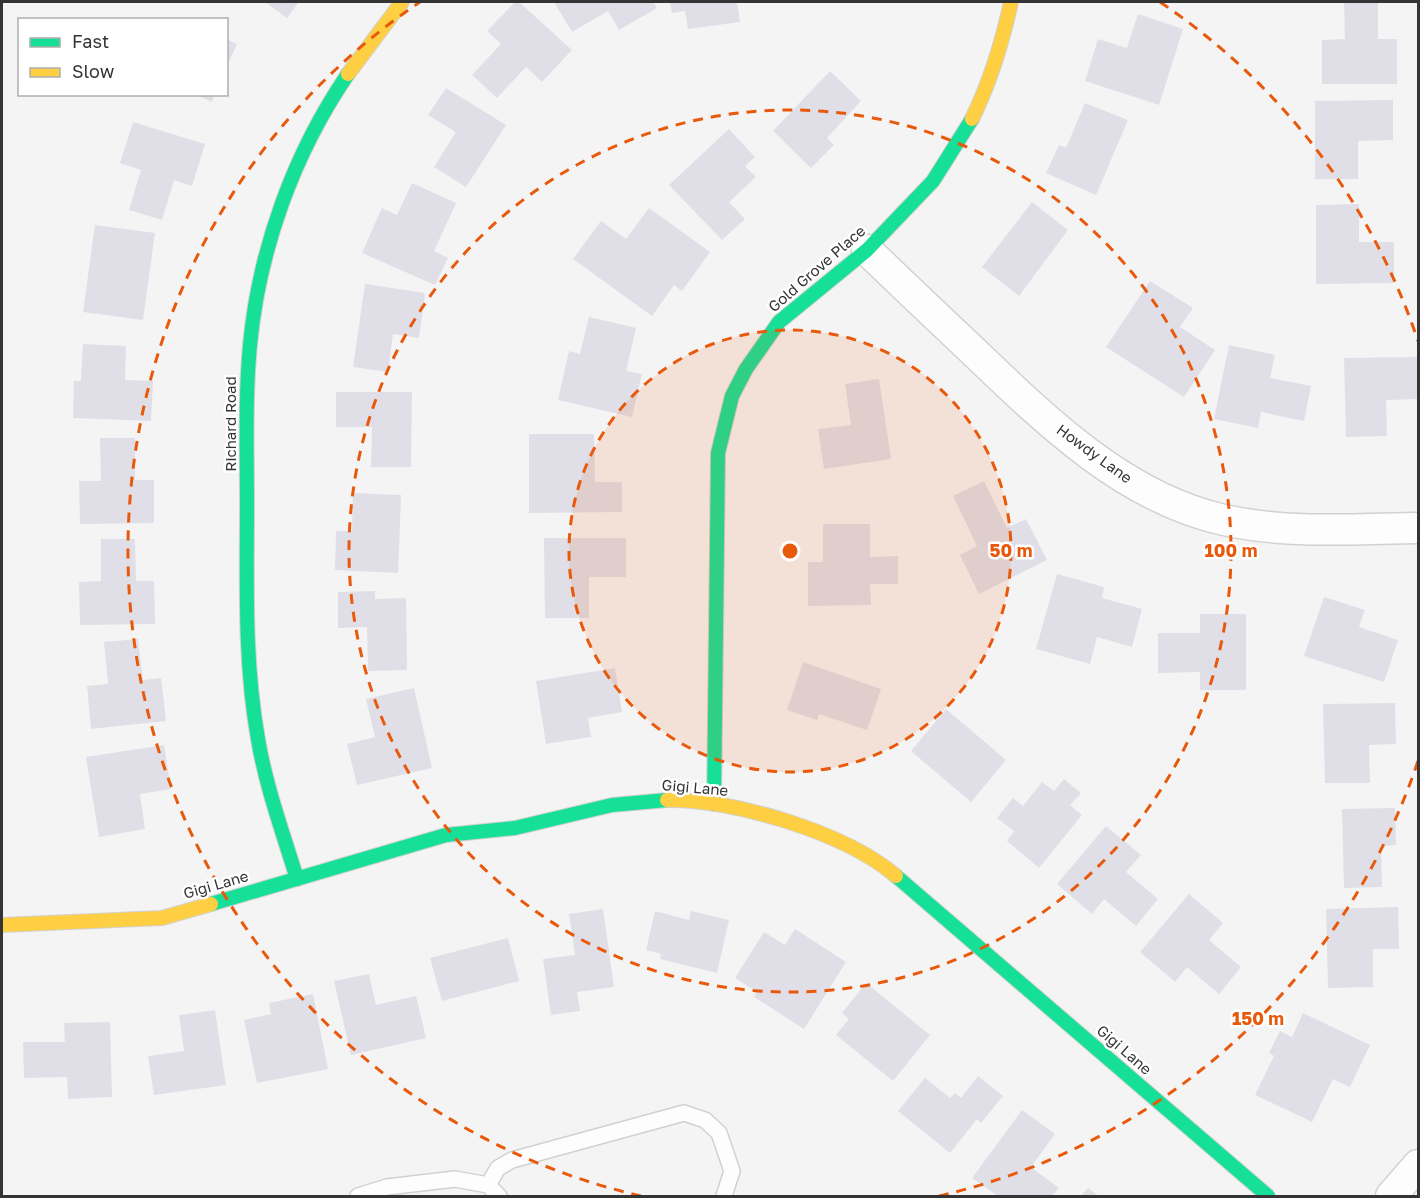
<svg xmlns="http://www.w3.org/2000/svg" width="1420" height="1198" viewBox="0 0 1420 1198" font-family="'Golos Text',sans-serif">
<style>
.building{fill:#e0dfe7}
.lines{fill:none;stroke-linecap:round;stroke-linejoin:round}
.lane-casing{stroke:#d2d1d2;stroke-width:18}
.street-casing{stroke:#d2d1d2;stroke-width:33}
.fast-casing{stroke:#d2d1d2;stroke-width:16}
.slow-casing{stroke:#d2d1d2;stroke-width:16}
.lane{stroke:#fefdfe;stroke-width:15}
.street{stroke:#fefdfe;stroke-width:30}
.fast{stroke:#16e098;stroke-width:14}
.slow{stroke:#ffcf43;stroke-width:14}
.ring{fill:none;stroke:#e8590c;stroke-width:3;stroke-dasharray:10 8}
.labels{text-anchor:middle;stroke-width:5;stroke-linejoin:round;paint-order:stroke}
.street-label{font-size:15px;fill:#353435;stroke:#fff}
.centre{fill:#e8590c;stroke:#fff;stroke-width:3}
.ring-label{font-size:18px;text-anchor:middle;font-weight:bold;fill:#e8590c;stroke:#fff;stroke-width:5;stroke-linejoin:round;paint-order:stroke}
</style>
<rect width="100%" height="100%" fill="#f5f4f5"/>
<g class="building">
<path d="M265,2H299L287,18Z"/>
<path d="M515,2H519L572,50L542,82L526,67L497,98L472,75L501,44L487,31Z"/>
<path d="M554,2H653L657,8L619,30L608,11L572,32Z"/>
<path d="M670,2H737L740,22L688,29L685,11L672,13Z"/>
<path d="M1344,2H1378V39H1397V84H1322V40L1345,39Z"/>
<path d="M1138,14L1183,29L1159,105L1085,81L1098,39L1127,48Z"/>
<path d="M226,39L237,44L226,68Z"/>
<path d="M830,71L861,101L827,138L834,145L811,168L773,131Z"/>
<path d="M446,88L506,125L466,187L434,167L456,132L428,115Z"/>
<path d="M194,94H215L212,102Z"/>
<path d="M1393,100V140L1358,141V179H1315V101Z"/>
<path d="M1085,103L1128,120L1096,195L1046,173L1059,145L1066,148Z"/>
<path d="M133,122L205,144L192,186L174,180L162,220L129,210L141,170L120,163Z"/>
<path d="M729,129L755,157L745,166L756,177L729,202L745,219L722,240L669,185Z"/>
<path d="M412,183L456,203L434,251L448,258L435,285L362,253L382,208L397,215Z"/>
<path d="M1032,202L1068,230L1019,296L982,267Z"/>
<path d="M1359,204V242H1394V283L1316,284V205Z"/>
<path d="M649,208L710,252L682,291L674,285L652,316L573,259L601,221L626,239Z"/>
<path d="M95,225L155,233L143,320L83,312Z"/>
<path d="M1150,281L1193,308L1180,327L1215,350L1184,397L1106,347Z"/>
<path d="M365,284L425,293L419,338L393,334L388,372L353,367Z"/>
<path d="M589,317L636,328L626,371L642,374L632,417L558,400L569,351L580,354Z"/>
<path d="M83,344L126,346L125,380L153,381L151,421L73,418L74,381H81Z"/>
<path d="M1229,345L1275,355L1270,378L1311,386L1304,421L1261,412L1258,428L1214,419Z"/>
<path d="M1418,357V399L1386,400L1387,436L1346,437L1344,358Z"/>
<path d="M879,379L891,459L824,469L818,429L851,425L845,384Z"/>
<path d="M336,392H412L411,467H371L372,427H336Z"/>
<path d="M529,434H594L595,482H622V512L529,513Z"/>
<path d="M100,438H135V480H154V523L80,524L79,481H101Z"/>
<path d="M984,481L1007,528L1026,519L1047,560L979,594L960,555L977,546L953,496Z"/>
<path d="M353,493L401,495L398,573L335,570L336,531H352Z"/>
<path d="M823,524H870V557L898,556V584H870L871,605L808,606V562H823Z"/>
<path d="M544,538H626V577H589V618H545Z"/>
<path d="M101,539H135L136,581H154L155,624L80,625L79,582L101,581Z"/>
<path d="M1057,574L1104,587L1102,598L1142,609L1132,647L1097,637L1090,664L1036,649Z"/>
<path d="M375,591V599L406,598L407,670L368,671L367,627L338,628V592Z"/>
<path d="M1324,597L1365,610L1359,627L1398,640L1384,682L1304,656Z"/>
<path d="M1200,614H1246V690H1200V672L1158,673V633H1200Z"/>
<path d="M138,639L143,680L161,678L166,721L91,729L87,686L108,684L104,642Z"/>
<path d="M803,662L881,689L867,730L819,714L817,720L787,710Z"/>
<path d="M615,668L622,712L588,718L591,737L546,744L536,681Z"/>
<path d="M414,688L432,768L357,785L347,744L375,737L366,699Z"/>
<path d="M1395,703L1396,744L1369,745L1370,783H1325L1323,704Z"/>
<path d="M946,709L1006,760L971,802L911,751Z"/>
<path d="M164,745L171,789L140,794L145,829L99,837L86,757Z"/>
<path d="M1064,779L1081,793L1070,805L1082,815L1039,868L1007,841L1014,831L997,818L1013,798L1023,806L1042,782L1054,791Z"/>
<path d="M1395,808L1396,845L1381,846L1382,887L1344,888L1342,809Z"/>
<path d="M1106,826L1141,855L1126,872L1158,899L1136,926L1104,899L1092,914L1057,884Z"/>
<path d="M1189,894L1223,923L1209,940L1241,967L1219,994L1187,967L1175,982L1140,952Z"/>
<path d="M1398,907L1399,949H1373V987L1328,988L1326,909Z"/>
<path d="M603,909L614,987L577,992L580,1011L551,1015L543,959L575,955L569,914Z"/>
<path d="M655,911L689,920L691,911L729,920L717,973L660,959L661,954L646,950Z"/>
<path d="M795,929L846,962L804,1029L754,997L757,992L735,978L764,932L785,945Z"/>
<path d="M508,938L519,981L442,1001L430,958Z"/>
<path d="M369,974L376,1005L416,996L426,1038L351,1055L334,981Z"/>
<path d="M866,983L930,1035L893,1081L836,1035L849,1019L842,1013Z"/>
<path d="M313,994L328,1069L257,1083L244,1020L271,1014L269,1003Z"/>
<path d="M215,1010L226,1085L154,1095L148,1056L184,1051L179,1015Z"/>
<path d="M1303,1013L1370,1045L1350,1087L1333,1079L1312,1122L1255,1095L1274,1056L1269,1053L1280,1031L1292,1037Z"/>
<path d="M110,1022L112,1097L68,1099L67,1077L24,1078L23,1042H65L64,1023Z"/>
<path d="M978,1076L1003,1096L981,1123L977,1119L950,1153L898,1111L925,1078L950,1098L955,1093L961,1098Z"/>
<path d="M1022,1110L1055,1134L1031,1167L1059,1188L1052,1196H998L972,1178Z"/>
<path d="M1088,1188L1099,1196H1081Z"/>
</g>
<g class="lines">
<g class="lane-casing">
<g id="lane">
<path d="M488,1185L498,1168L512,1160L684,1113L705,1120L719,1133L732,1171L724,1196"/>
<path d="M358,1196L387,1187L455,1179L488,1185L499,1196"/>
</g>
</g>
<g class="street-casing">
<g id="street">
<path d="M867,250C902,284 937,317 972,350C1044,419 1124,498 1224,520C1288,534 1353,529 1418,528"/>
<path d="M1391,1196L1418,1165"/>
</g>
</g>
<g class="fast-casing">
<g id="fast">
<path d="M714,804L718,453L732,396L746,369L779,322L867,250L933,181L972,119"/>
<path d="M896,876L1268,1196"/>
<path d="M297,879C283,833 266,787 258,739C244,661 247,582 247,504C247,451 245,397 250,345C259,249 294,153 348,74"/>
<path d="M211,904L446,835L515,828L612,805L667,800"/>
</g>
</g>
<g class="slow-casing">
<g id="slow">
<path d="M348,74L402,2"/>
<path d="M972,119C991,80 1002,44 1011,2"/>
<path d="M667,800C734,799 846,833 896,876"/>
<path d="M2,925L162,918L211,904"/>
</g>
</g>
<use href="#lane" class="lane"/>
<use href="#street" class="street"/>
<use href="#fast" class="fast"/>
<use href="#slow" class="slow"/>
</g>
<circle cx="790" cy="551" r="221" fill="#e8590c" fill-opacity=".12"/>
<g class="ring">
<circle cx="790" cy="551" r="221"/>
<circle cx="790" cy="551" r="441"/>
<path d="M1418 761A662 662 0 0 1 939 1196M641 1196A662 662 0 0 1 420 2M1160 2A662 662 0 0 1 1418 341"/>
</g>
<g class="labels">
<g class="street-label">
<text transform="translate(817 269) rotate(-41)" y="5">Gold Grove Place</text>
<text transform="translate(231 424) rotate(-90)" y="5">Richard Road</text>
<text transform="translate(1094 454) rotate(36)" y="5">Howdy Lane</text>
<text transform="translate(695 788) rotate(5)" y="5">Gigi Lane</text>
<text transform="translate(216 885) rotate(-16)" y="5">Gigi Lane</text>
<text transform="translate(1124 1050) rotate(41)" y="5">Gigi Lane</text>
</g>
</g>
<circle cx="790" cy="551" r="9" class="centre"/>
<g class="ring-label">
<text x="1011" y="557">50 m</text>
<text x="1231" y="557">100 m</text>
<text x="1258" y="1025">150 m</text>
</g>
<rect width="1420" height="1198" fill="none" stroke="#353435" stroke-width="6"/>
<rect x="18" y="18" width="210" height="78" fill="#ffffff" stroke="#aeaeae" stroke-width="1.5"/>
<rect x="30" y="38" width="30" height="9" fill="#16e098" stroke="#aeaeae" stroke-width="1.5"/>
<text x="72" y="48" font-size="18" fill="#353435">Fast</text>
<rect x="30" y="68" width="30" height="9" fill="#ffcf43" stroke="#aeaeae" stroke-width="1.5"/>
<text x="72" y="78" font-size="18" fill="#353435">Slow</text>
</svg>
